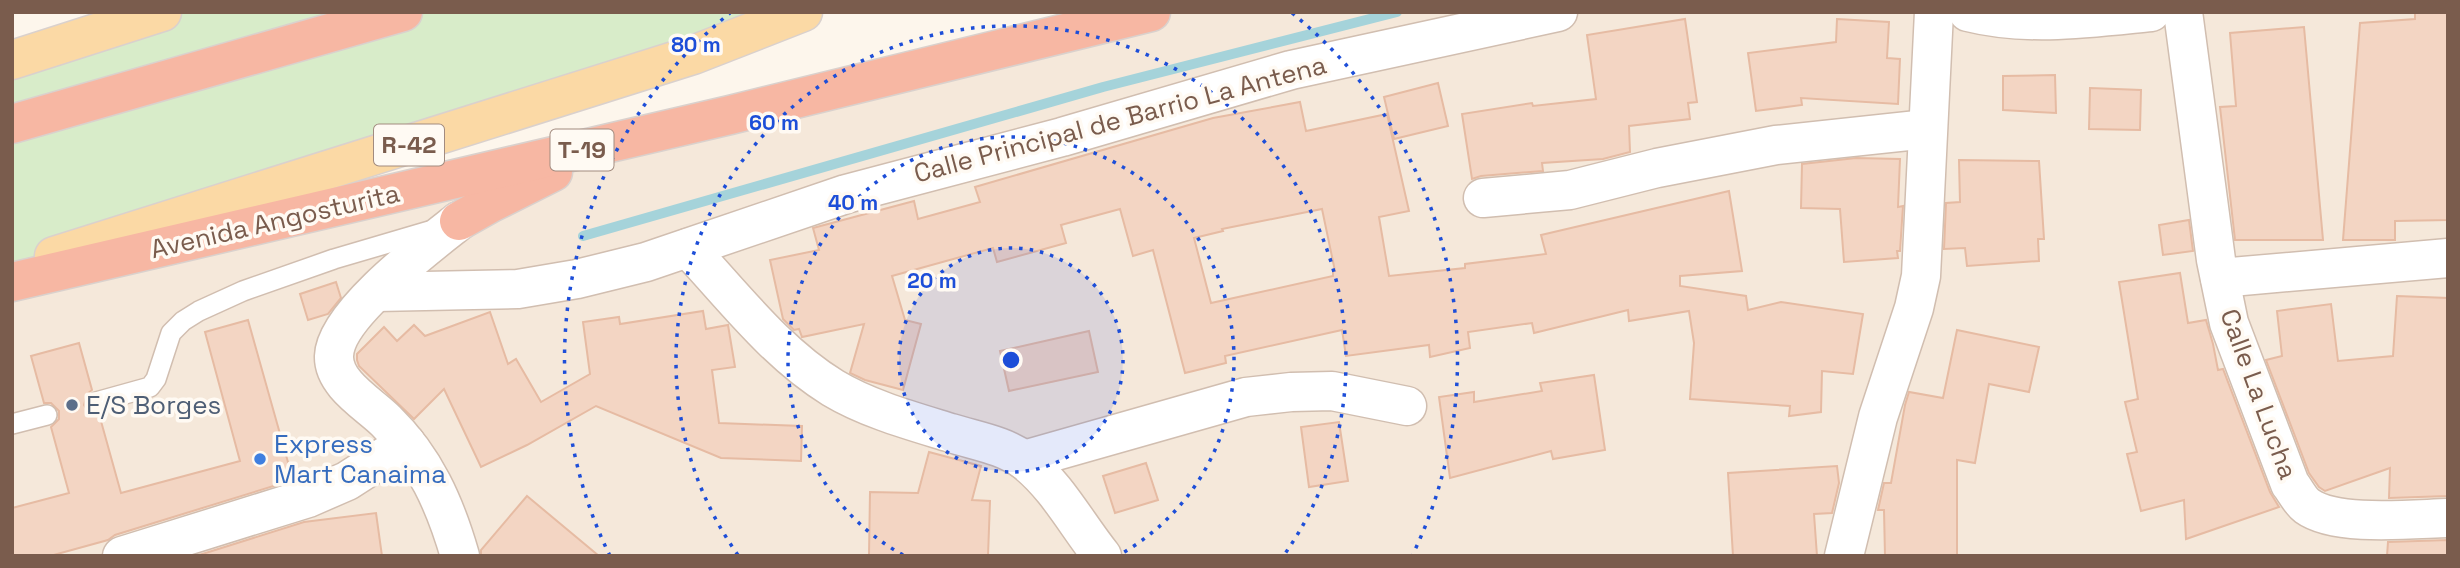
<svg xmlns="http://www.w3.org/2000/svg" width="2460" height="568" viewBox="0 0 2460 568" font-family="'Space Grotesk',sans-serif">
<style>
.residential{fill:#f5e8da}
.green{fill:#d8ecc9}
.lines{fill:none;stroke-linecap:round;stroke-linejoin:round}
.stream{stroke:#a5d3da;stroke-width:10}
.building{fill:#f3d5c3;stroke:#e6bba3;stroke-width:2;fill-rule:evenodd}
.lane-casing{stroke:#d1beb0;stroke-width:22}
.street-casing{stroke:#d1beb0;stroke-width:41}
.primary-casing{stroke:#dad1cd;stroke-width:41}
.highway-casing{stroke:#dad1cd;stroke-width:41}
.lane{stroke:#fff;stroke-width:19}
.street{stroke:#fff;stroke-width:38}
.primary{stroke:#fbd9a5;stroke-width:38}
.highway{stroke:#f7b7a3;stroke-width:38}
.ring{fill:none;stroke:#1d4ed8;stroke-width:3.5;stroke-dasharray:3.5 7}
.service-dot{fill:#5c6f8a;stroke:#fffaf3;stroke-width:2.5}
.shop-dot{fill:#3f7fe0;stroke:#fffaf3;stroke-width:2.5}
.labels{text-anchor:middle;stroke-width:7;stroke-linejoin:round;paint-order:stroke}
.shield{fill:#fffaf3;stroke:#a28b7f;stroke-width:2}
.shield-label{font-size:24px;font-weight:bold;fill:#7a5c4d}
.street-label{font-size:26px;fill:#7a5c4d;stroke:#fffaf3}
.service-label{font-size:26px;fill:#4e5e75;stroke:#fffaf3;text-anchor:start}
.shop-label{font-size:26px;fill:#366cbe;stroke:#fffaf3;text-anchor:start}
.centre{fill:#1d4ed8;stroke:#fffaf3;stroke-width:3.5}
.ring-label{font-size:21px;text-anchor:middle;font-weight:bold;fill:#1d4ed8;stroke:#fffaf3;stroke-width:7;stroke-linejoin:round;paint-order:stroke}
</style>
<rect width="100%" height="100%" fill="#fdf6ec"/>
<path class="residential" d="M1151,12H2448V556H12V282Z"/>
<path class="green" d="M162,12H803L12,270V60Z"/>
<g class="lines">
<path class="stream" d="M583,236L1103,87L1397,12"/>
</g>
<g class="building">
<path d="M2415,12H2448V220L2395,221V240H2343L2360,23L2415,19Z"/>
<path d="M1685,19L1697,102L1688,103L1690,119L1629,126L1630,152L1603,159L1542,163L1543,171L1481,176L1472,179L1462,114L1532,103L1533,106L1596,99L1587,35Z"/>
<path d="M1837,19L1889,22L1887,58L1900,59L1898,104L1801,98L1802,105L1756,111L1748,53L1836,42Z"/>
<path d="M2304,27L2323,240H2235L2220,107L2236,106L2230,33Z"/>
<path d="M2055,75L2056,113L2003,110V76Z"/>
<path d="M1438,83L1448,126L1394,139L1384,97Z"/>
<path d="M2090,88L2141,90L2140,130L2089,129Z"/>
<path d="M1300,102L1306,131L1387,114L1409,211L1379,217L1389,276L1465,268V264L1546,254L1541,235L1729,191L1742,271L1680,276V286L1746,296L1748,310L1781,302L1863,314L1853,374L1822,371L1821,412L1789,416L1790,406L1690,399L1694,343L1689,311L1629,321L1628,310L1534,333L1532,323L1468,332L1470,348L1430,357L1429,345L1346,356L1342,330L1225,356L1226,363L1185,373L1153,250L1133,256L1120,209L1061,225L1066,243L997,262L993,248L892,276L905,320L921,324L903,390L865,380L850,373L864,324L802,337L799,329L794,330L783,319L770,260L819,250L813,228L914,201L918,219L980,202L975,187L1213,118ZM1322,209L1335,271H1333V276L1211,303L1194,238L1223,231L1222,229Z"/>
<path d="M1856,158L1900,159L1898,207L1903,206L1900,251H1897L1898,258L1844,262L1840,209L1801,208L1802,164Z"/>
<path d="M1959,160L2039,161L2044,239H2038L2039,261L1967,266L1965,248L1944,249L1946,203L1960,202Z"/>
<path d="M2189,220L2193,251L2163,255L2159,225Z"/>
<path d="M2180,273L2188,323L2206,320L2213,344L2218,370L2223,369L2270,492L2279,507L2186,539L2184,500L2141,511L2127,454L2137,452L2125,402L2138,399L2119,282Z"/>
<path d="M336,282L341,298L328,314L308,320L300,294Z"/>
<path d="M2397,296L2448,298V496L2389,498L2390,468L2325,491L2319,487L2309,473L2266,360L2282,356L2277,311L2331,304L2338,361L2393,356Z"/>
<path d="M703,311L706,329L728,325L735,367L712,370L719,423L802,426L801,461L721,458L596,406L527,445L481,467L444,389L414,419L359,366L357,360V354L384,327L397,341L414,325L425,336L490,312L508,364L516,359L541,402L590,374L583,322L619,317L620,324Z"/>
<path d="M248,320L293,480L115,535L108,540L50,556H12V508L69,493L51,427L59,419V411L51,403H44L31,356L79,343L92,390L87,394L84,405L88,411L99,414L121,493L240,461L205,332Z"/>
<path d="M1957,330L2039,347L2029,392L1989,384L1975,463L1957,460V556H1885L1884,510H1878L1884,483H1891L1905,405L1909,392L1943,398Z"/>
<path d="M1089,331L1098,372L1009,391L1000,351Z"/>
<path d="M1594,375L1605,450L1553,459L1551,451L1450,478L1439,397L1474,392V402L1542,391L1540,383Z"/>
<path d="M1339,422L1348,481L1309,487L1301,427Z"/>
<path d="M929,452L981,466L972,500L990,501L988,556H869L870,492L918,493Z"/>
<path d="M1146,463L1158,500L1115,513L1103,476Z"/>
<path d="M1837,466L1839,483L1832,513L1814,514L1817,556H1733L1728,473Z"/>
<path d="M527,496L599,556H481V550Z"/>
<path d="M376,513L382,556H196L304,522Z"/>
<path d="M2448,540V556H2387L2388,542Z"/>
</g>
<g class="lines">
<g class="lane-casing">
<g id="lane">
<path d="M96,402L150,387L156,379L171,333L183,321L199,311L243,291L334,259L429,231"/>
<path d="M12,424L47,415"/>
</g>
</g>
<g class="street-casing">
<g id="street">
<path d="M1968,12C2027,27 2091,18 2151,12"/>
<path d="M2183,12L2216,260L2229,323L2290,484C2295,490 2300,501 2307,506C2336,527 2412,519 2448,518"/>
<path d="M1483,198L1570,190L1657,168L1776,145L1927,129"/>
<path d="M459,221C426,247 335,315 334,356C333,384 369,404 386,421C425,459 445,504 460,556"/>
<path d="M688,248C733,296 776,353 833,388C868,409 912,421 951,433C976,441 1004,445 1025,461C1057,486 1077,525 1102,556"/>
<path d="M2220,278L2448,258"/>
<path d="M376,292L518,289L577,279L646,262L846,194L1062,137L1291,70L1558,12"/>
<path d="M1024,460L1246,397L1291,392L1332,391L1407,406"/>
<path d="M122,556L308,498L347,481L406,443"/>
<path d="M1844,556L1878,417L1914,308L1921,276L1934,12"/>
</g>
</g>
<g class="primary-casing">
<g id="primary">
<path d="M12,60L162,12"/>
<path d="M54,256L693,55L803,12"/>
</g>
</g>
<g class="highway-casing">
<g id="highway">
<path d="M12,124L403,12"/>
<path d="M459,221L491,203L553,172"/>
<path d="M12,282L730,115L1151,12"/>
</g>
</g>
<use href="#lane" class="lane"/>
<use href="#street" class="street"/>
<use href="#primary" class="primary"/>
<use href="#highway" class="highway"/>
</g>
<circle cx="1011" cy="360" r="112" fill="#1d4ed8" fill-opacity=".12"/>
<g class="ring">
<circle cx="1011" cy="360" r="112"/>
<path d="M903 555A223 223 0 1 1 1119 555"/>
<path d="M738 555A335 335 0 1 1 1284 555"/>
<path d="M610 556A446 446 0 0 1 730 13M1292 13A446 446 0 0 1 1412 556"/>
</g>
<circle class="service-dot" cx="72" cy="405" r="7"/>
<circle class="shop-dot" cx="260" cy="459" r="7"/>
<g class="labels">
<g class="shield">
<rect x="374" y="124.5" width="70" height="41" rx="5"/>
<rect x="550.5" y="129.5" width="63" height="41" rx="5"/>
</g>
<g class="shield-label">
<text x="409" y="153">R-42</text>
<text x="582" y="158">T-19</text>
</g>
<g class="street-label">
<text transform="translate(1120 119) rotate(-15)" y="9">Calle Principal de Barrio La Antena</text>
<text transform="translate(275 221) rotate(-13)" y="9">Avenida Angosturita</text>
<text transform="translate(2259 394) rotate(70)" y="9">Calle La Lucha</text>
</g>
<g class="service-label">
<text x="86" y="414">E/S Borges</text>
</g>
<g class="shop-label">
<text x="274" y="453">Express<tspan x="274" dy="30">Mart Canaima</tspan></text>
</g>
</g>
<circle cx="1011" cy="360" r="10" class="centre"/>
<g class="ring-label">
<text x="696" y="52">80 m</text>
<text x="774" y="130">60 m</text>
<text x="853" y="210">40 m</text>
<text x="932" y="288">20 m</text>
</g>
<rect width="2460" height="568" fill="none" stroke="#7a5c4d" stroke-width="28"/>
</svg>
